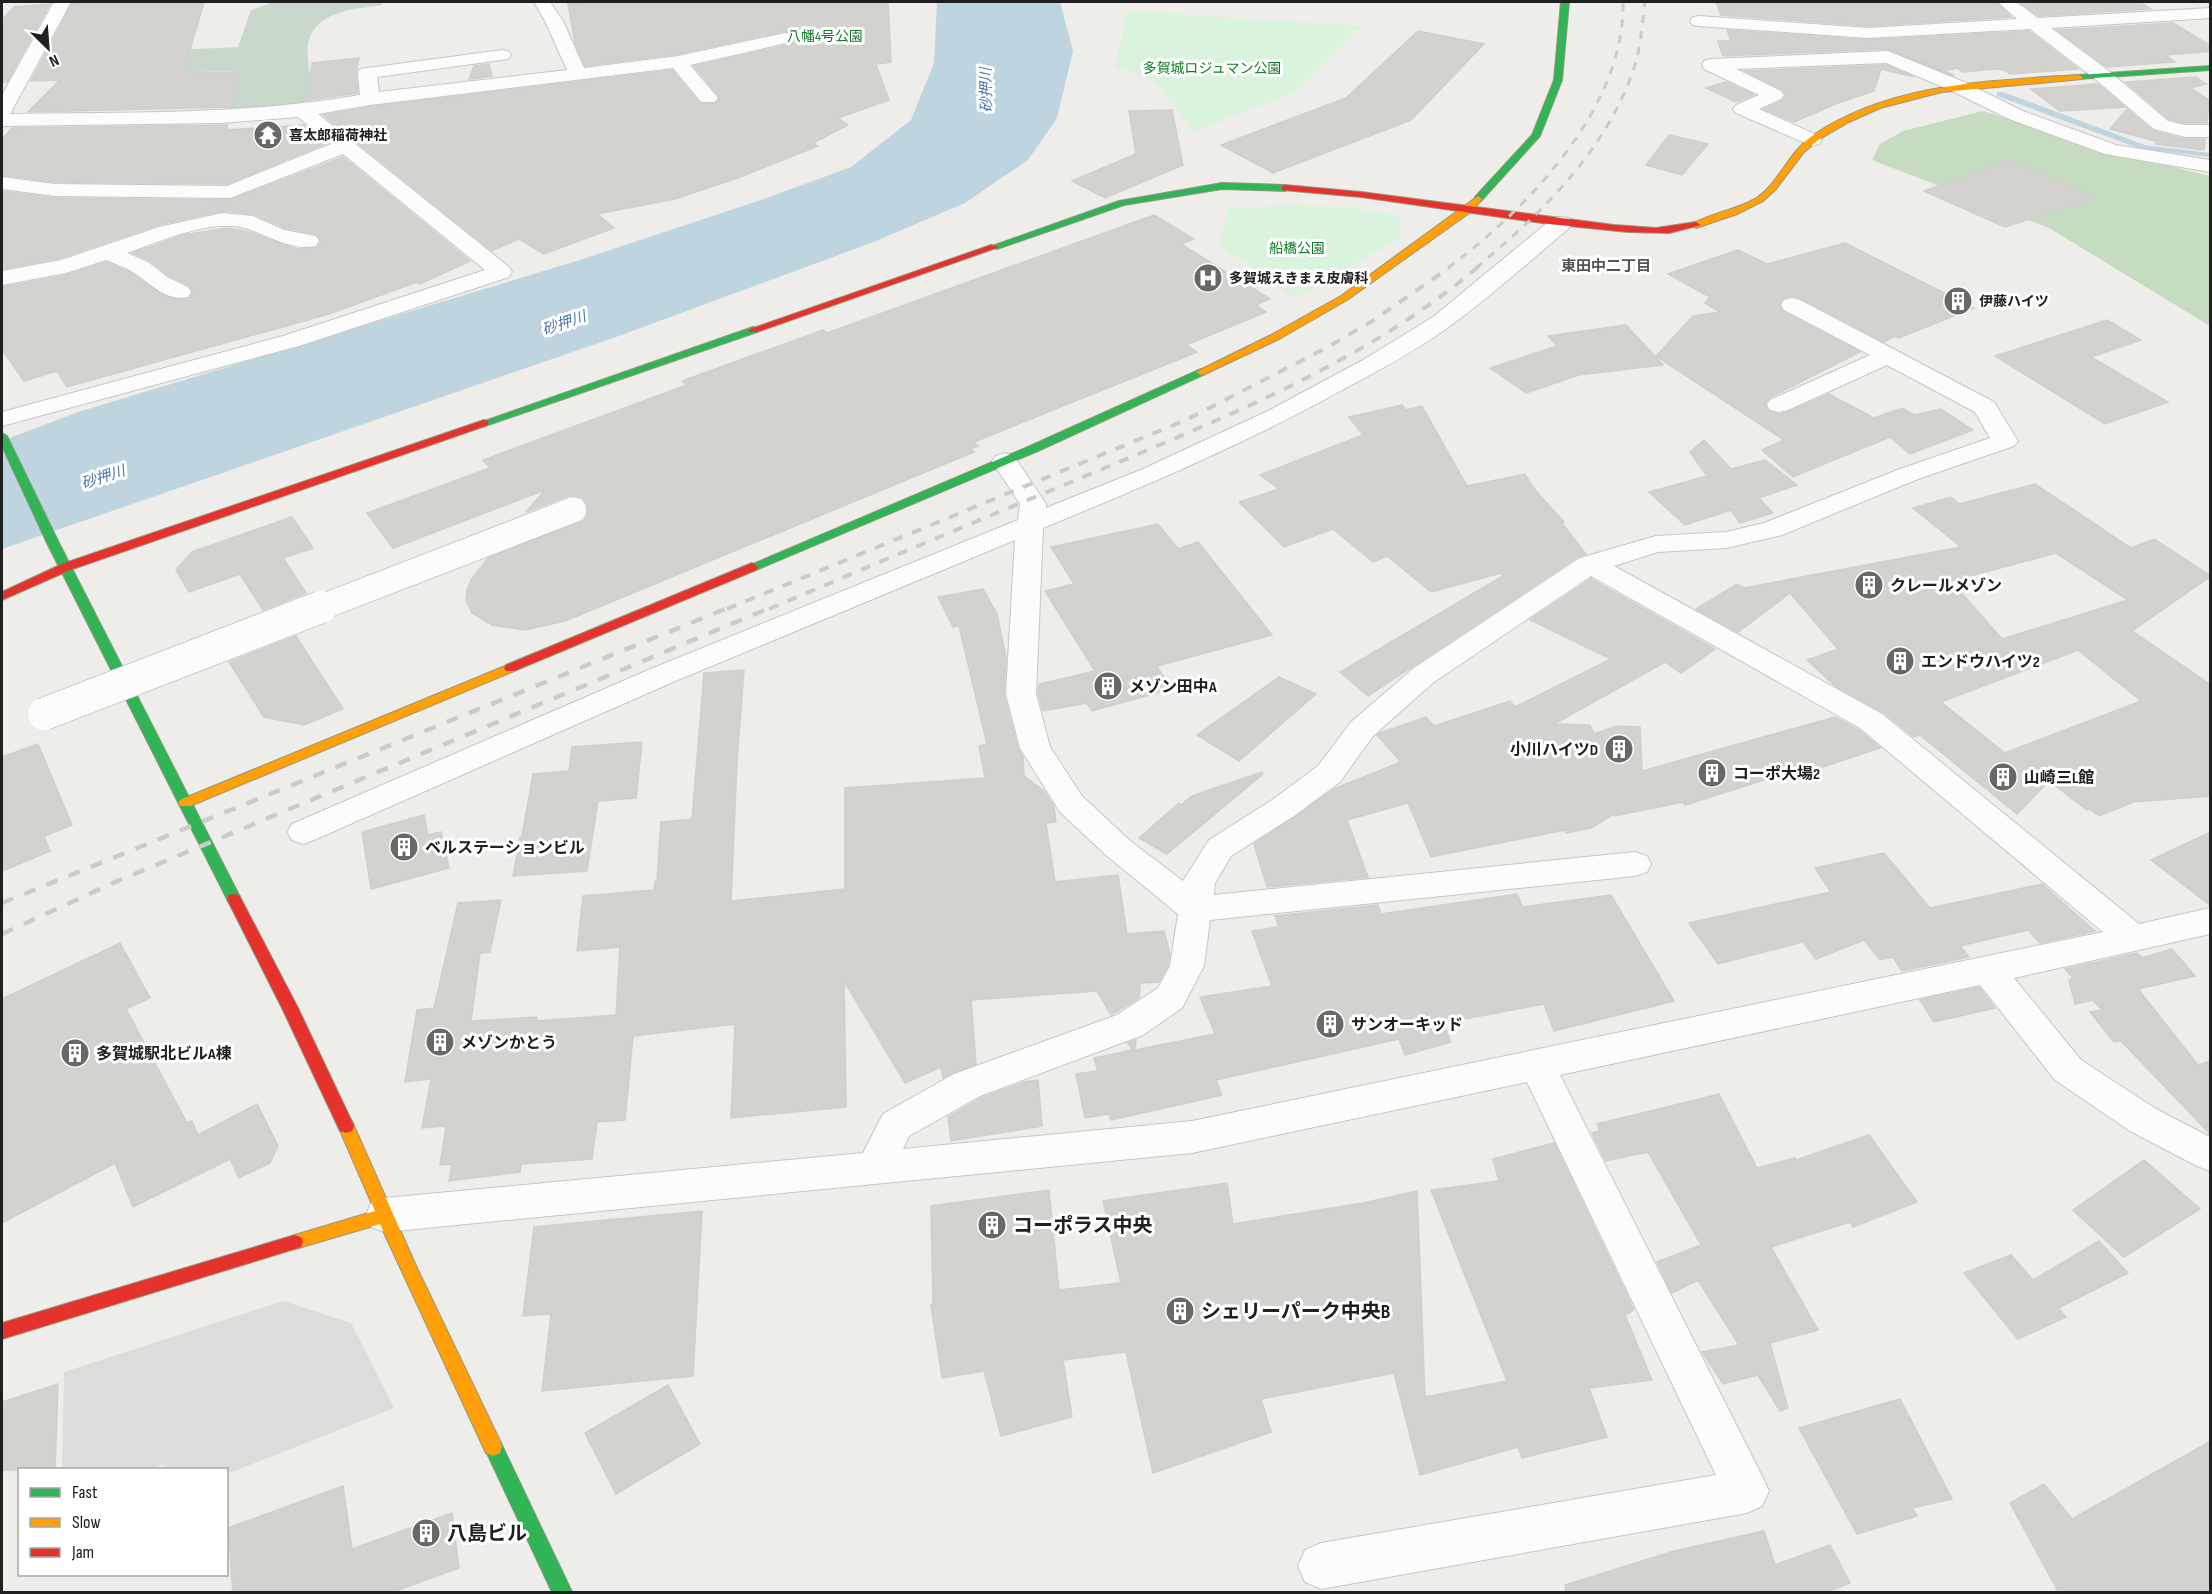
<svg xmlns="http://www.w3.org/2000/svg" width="2212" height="1594" viewBox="0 0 2212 1594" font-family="'Sofia Sans Condensed','Noto Sans JP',sans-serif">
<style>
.religious{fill:#dcdcda}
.forest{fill:#c6dcc0}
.cemetery{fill:#c8d9cb}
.park{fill:#d9f3dc}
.water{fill:#bed5e0}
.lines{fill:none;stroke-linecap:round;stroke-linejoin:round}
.stream{fill:#bed5e0;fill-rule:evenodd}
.building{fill:#d3d2ce;stroke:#d1cfcb;stroke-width:1.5;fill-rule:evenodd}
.street-casing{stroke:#c7c6c5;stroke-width:2}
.fast-casing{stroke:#949881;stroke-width:2}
.slow-casing{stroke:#949881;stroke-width:2}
.jam-casing{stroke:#949881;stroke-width:2}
.street{fill:#fcfcfc;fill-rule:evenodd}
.fast{fill:#30b455;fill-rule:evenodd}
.slow{fill:#ff9f0a;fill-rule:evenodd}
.jam{fill:#e5322d;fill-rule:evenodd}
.rail-far2{stroke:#cbcbca;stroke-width:3;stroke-dasharray:8 8;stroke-linecap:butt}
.rail-far1{stroke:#cbcbca;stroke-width:4;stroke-dasharray:10 10;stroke-linecap:butt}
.rail{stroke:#cbcbca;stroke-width:4.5;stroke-dasharray:12 12;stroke-linecap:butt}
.street-bridge-far1-casing{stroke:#c7c6c5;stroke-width:27;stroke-linecap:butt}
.street-bridge-casing{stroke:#c7c6c5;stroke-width:34;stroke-linecap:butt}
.street-bridge-far1{stroke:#fcfcfc;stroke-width:25}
.street-bridge{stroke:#fcfcfc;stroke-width:32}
.labels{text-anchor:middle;stroke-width:6;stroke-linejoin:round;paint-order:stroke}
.far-park-label{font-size:14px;fill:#107d26;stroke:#fff}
.far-poi-label{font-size:14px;font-weight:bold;fill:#202020;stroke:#fff;text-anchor:start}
.far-water-label{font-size:15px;font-style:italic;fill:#4f73ad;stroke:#fff}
.far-neighbourhood-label{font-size:15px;font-weight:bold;fill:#535353;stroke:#fff}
.poi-label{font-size:16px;font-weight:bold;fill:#202020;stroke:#fff;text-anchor:start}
.near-poi-label{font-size:20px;font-weight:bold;fill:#202020;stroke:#fff;text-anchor:start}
</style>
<rect width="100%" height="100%" fill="#eeede9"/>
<path class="religious" d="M283,1301L351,1323L394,1408L227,1474L226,1470L164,1469L163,1464L150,1469H62L64,1372Z"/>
<path class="forest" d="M1983,111L2113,152L2210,176V326L2049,228L1872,160L1880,144L1903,131Z"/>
<path class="cemetery" d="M274,2H381L382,5C357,9 319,10 309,39C306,47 309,61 309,71L315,72L312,97L304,107L226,112L230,91L238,71L102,74L175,50L238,47L251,10Z"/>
<g class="park">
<path d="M1127,11L1362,26L1296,92L1193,132L1156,82L1115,67Z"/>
<path d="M1285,205L1352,208L1404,217L1398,222L1402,237L1295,298L1219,245L1228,209Z"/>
</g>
<path class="water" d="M937,2H1060L1073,51L1057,118L1028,160L965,203L871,243L616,337L2,549V441L75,413L580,260L761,200L851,167L911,120L934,63Z"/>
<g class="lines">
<g class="stream">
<path d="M1858,35L1883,37L1913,57L1956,75L1949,77L1909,59L1879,40L1856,38L1855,37Z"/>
<path d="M1997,92H2003L2145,145L2210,153V157L2141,149L1997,96Z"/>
</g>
</g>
<g class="building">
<path d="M73,2H204L183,73L240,72L232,107L28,112L60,80L31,81Z"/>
<path d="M585,2H888L891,62L876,64L889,100L838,118L848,125L813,143L818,146L740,177L675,199L597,214L614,228L544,254L519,239L492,251L323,115L369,107L672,70L699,103L715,104L720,97L694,66L792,44L796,38L793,33L785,31L678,54L585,66L575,43L568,4Z"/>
<path d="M1716,2H1996L2011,17L1868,26L1721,15Z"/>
<path d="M2019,2H2139L2151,9L2039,16Z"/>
<path d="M50,4L7,82H2V20L14,7Z"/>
<path d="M2173,23L2211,46V51L2166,55L2175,62L2107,67L2057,30Z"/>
<path d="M1727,30L1868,40L2029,31L2078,69L2010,74L2005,70L1996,69L1963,72L1957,68L1944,71L1888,49L1723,56L1718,41H1731Z"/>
<path d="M1418,31L1484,44L1411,120L1273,173L1221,145L1346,98Z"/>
<path d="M359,58L356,73L358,93L308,100L312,63Z"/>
<path d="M489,64L492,76L469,79L474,66Z"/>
<path d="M1886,65L1914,77L1881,69L1874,91L1838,103L1794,122L1764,109L1783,100L1786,95L1783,90L1745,71Z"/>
<path d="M2196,77L2206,84L2190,88L2209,100L2207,123H2185L2169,119L2126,82Z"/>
<path d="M1726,82L1754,95L1736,102L1706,88Z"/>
<path d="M2098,84L2125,107L2060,111L2031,89Z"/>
<path d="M2127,109L2153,131L2184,139H2205L2204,150L2155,144L2156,141L2110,129Z"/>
<path d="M1172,110L1183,165L1105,198L1072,181L1136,154L1129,111Z"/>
<path d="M228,125L226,130L304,125L327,143L227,184L55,182L2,175V139L12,128Z"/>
<path d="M1669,135L1708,144L1682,175L1646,165Z"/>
<path d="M343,157L470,261L420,284L417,282L329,314L67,387L57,371L24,381L2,349V287L67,275L106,262L129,272L165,296L180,300L188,299L193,293L189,285L168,275L149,260L133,253L183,235L227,228L249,232L296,249L316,248L321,242L316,234L285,228L254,214L222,211L158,225L60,258L2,269V191L55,198L230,200Z"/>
<path d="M2011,160L2096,198L2005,227L1924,191Z"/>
<path d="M1154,215L1194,239L1181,244L1270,299L1256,305L1266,312L1186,345L1197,352L974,442L978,446L970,449L974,452L565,621L525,630L492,625L472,613L466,600L467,590L471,580L488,558L584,520L587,513V505L582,498L568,496L526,512L545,490L393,548L367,513L490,468L483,460L687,385L682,381L823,330L827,333Z"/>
<path d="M1845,243L1974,308L1899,338L1895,336L1884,342L1801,298L1793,296L1783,298L1779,304L1783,312L1860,352L1769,398L1765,404L1768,411L1779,414L1788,412L1829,394L1874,418L1902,408L1914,415L1941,409L1973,430L1910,454L1890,437L1793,477L1762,450L1784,440L1656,356L1693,316L1720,312L1705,303L1710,297L1668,274L1738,250L1767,264Z"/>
<path d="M2107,320L2141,340L2091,357L2168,402L2105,424L1995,356Z"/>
<path d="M1626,325L1663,365L1579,375L1526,393L1490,368L1557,346L1548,336Z"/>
<path d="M1402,405L1406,410L1422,406L1467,486L1525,474L1535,490L1564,522H1561L1586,554L1579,556L1368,696L1340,672L1503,576L1501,573L1431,592L1387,556L1373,562L1333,529L1284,547L1239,502L1279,489L1260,475L1363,435L1349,417Z"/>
<path d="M1704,440L1731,469L1765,460L1797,485L1759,498L1773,513L1740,523L1731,510L1685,525L1649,492L1707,476L1690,452Z"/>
<path d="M2035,484L2131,548L2154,539L2211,576L2132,631L2211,685V796L2133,802L2099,816L2090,809L2087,810L2049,781L2017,814L1920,735L1914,737L1883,712L1835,686L1807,660L1838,649L1790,593L1738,632L1696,609L1737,584L1744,588L1961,547L1913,508L1951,497L1959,504ZM2056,553L2128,600L2002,639L1951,581ZM2078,650L2141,701L2005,753L1941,702Z"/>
<path d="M292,517L313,548L283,558L306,593L263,610L240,574L189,592L176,570L192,552Z"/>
<path d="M1158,524L1178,549L1198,542L1272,635L1157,666L1171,689L1092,711L1087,703L1043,711L1038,694L1039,684L1095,671L1045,591L1074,584L1051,547Z"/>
<path d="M1591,579L1715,649L1681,673L1665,662L1554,724L1590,725L1594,734L1617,726L1640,727L1642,771L1835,717L1859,730L1880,748L1787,779L1783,774L1685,805L1683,802L1615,816L1614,814L1591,828L1566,833L1565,830L1431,857L1408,803L1347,820L1368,877L1267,887L1254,844L1336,788L1401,762L1377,735L1380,733L1426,717L1434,726L1510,701L1515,707L1611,659L1530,620Z"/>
<path d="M983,589L997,614L1006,657L1004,695L1018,749L1023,757L1024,776L1043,790L1054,806L1056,822L1046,823L1055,882L1118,875L1127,934L1164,931L1170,954L1168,965L1159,982L1140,983L1139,998L1111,1015L1097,991L971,1000L976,1064L943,1078L941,1067L905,1083L844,981L846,1107L731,1118L735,1024L633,1036L625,1120L597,1122L592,1159L521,1164L520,1172L449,1181L452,1164L440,1165L446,1126L422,1128L431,1079L405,1082L417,1010L434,1008L458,903L501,900L490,952L480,953L471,1021L537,1017V1021L616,1015L620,947L577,951L583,896L654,890L655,881H657L661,822L692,819L704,673L744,670L737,760L731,901L845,889V788L985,778L979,746L987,744L959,626L953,627L938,597Z"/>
<path d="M296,636L343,709L304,725L264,717L229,662Z"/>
<path d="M1279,677L1316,694L1239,761L1197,735Z"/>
<path d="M642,742L636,798L598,801L587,871L513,876L520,837L522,836L533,774L569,771L572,747Z"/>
<path d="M38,744L72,825L44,836L50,851L2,871V757Z"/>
<path d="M1262,772L1263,774L1167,854L1139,838L1179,803L1181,805L1192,796Z"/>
<path d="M424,815L428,835L441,832L449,868L371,889L362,832Z"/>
<path d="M2211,832V906L2151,860Z"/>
<path d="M1884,853L1930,908L2042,884L2095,931L2040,943L2028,930L1960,946L1969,957L1902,971L1893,957L1880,960L1864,940L1816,959L1803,942L1718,964L1689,923L1831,892L1815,868Z"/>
<path d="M1517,894L1523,907L1611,895L1674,1001L1554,1031L1544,1004L1443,1023L1451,1042L1405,1055L1399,1039L1216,1080L1222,1095L1111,1120L1109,1114L1085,1118L1076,1074L1098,1071L1094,1058L1132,1050L1128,1043L1136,1040L1135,1050L1215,1034L1200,997L1272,986L1252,931L1279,927L1275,916L1378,905L1381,914Z"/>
<path d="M120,943L150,998L126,1009L187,1123L192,1121L198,1135L257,1104L278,1146L270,1163L239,1178L230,1159L133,1207L115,1163L2,1223V999Z"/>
<path d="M2172,949L2195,976L2138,989L2198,1065L2211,1061V1135L2121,1041L2114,1042L2090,1012L2102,1010L2093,1000L2075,1004L2069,980L2073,978L2065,969L2137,953L2142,958Z"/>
<path d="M1979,987L1995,1008L1934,1022L1920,1000Z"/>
<path d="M1038,1080L1042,1126L951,1141L948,1117L981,1098L1024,1082Z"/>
<path d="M1719,1094L1757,1168L1795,1158L1796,1160L1869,1135L1917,1202L1853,1227L1850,1222L1771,1247L1818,1330L1770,1343L1788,1408L1780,1411L1758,1375L1723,1384L1702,1352L1739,1345L1698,1280L1672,1293L1657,1262L1701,1245L1648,1152L1606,1161L1592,1133L1600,1131L1597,1124Z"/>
<path d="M1554,1143L1634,1310L1625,1315L1652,1380L1589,1388L1607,1437L1522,1458L1518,1447L1420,1475L1394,1373L1261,1399L1271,1432L1153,1473L1126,1352L1063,1360L1072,1417L1001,1436L984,1371L942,1378L931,1305L933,1304L931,1206L1049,1190L1059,1290L1121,1283L1103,1201L1227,1183L1233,1224L1363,1203L1417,1191L1425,1397L1507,1381L1431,1190L1499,1181L1493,1159Z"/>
<path d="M2144,1160L2200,1209L2124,1257L2073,1210Z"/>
<path d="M702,1211L693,1376L542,1391L551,1314L523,1316L534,1227Z"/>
<path d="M2099,1241L2128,1273L2058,1308L2066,1317L2018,1339L1964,1273L2011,1255L2033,1280Z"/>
<path d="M58,1384L55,1470H2V1402Z"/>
<path d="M668,1385L700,1444L616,1494L585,1433Z"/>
<path d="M1900,1399L1952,1499L1912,1508L1917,1516L1857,1534L1799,1428Z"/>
<path d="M2211,1441V1593H2059L2010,1503L2044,1484L2072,1519Z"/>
<path d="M343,1486L352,1549L452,1513L459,1568L390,1593H233L228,1528Z"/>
<path d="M1764,1531L1775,1565L1830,1545L1850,1583L1824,1593H1566L1565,1585L1674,1551Z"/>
</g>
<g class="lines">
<g class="street-casing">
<g id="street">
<path d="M54,2H71L10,114C127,112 244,115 360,95L358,73L360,69L502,50L508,51L511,55L508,59L377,77L379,92L567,70L545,21L534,2H550L563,21L584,68L678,56L785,33L791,34L794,38L791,42L690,65L718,98L715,102H701L673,68L370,105L318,114L509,267L512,272L509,277L299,346L2,426V412L283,336L485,270L343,154L230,198L55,196L2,189V177L55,184L227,186L331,144L298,117L220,123L2,126V95Z"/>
<path d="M1998,2H2016L2038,18L2210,8V18L2051,28L2109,71L2168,121L2185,125H2210V137H2185L2154,129L2095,79L2030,29L1868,38L1699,26L1693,25L1690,21L1693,17L1699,16L1868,28L2017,19Z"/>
<path d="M1888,51L1964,82L2023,111L2116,145L2210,160V172L2105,154L2009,119L1950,90L1886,63L1736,69L1781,91L1784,95L1781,99L1759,109L1819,136L1822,140L1819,144L1812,146L1736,113L1733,109L1736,105L1759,95L1704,69L1702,65L1704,61L1711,59Z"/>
<path d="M222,213L253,216L284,230L316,236L319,241L316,246C289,252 265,232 240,227C207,220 158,242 127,253L148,262L167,277L188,287L191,292L188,297C166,302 150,283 133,272C125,267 115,264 106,260L66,273L2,285V271L61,260L159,227Z"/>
<path d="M1561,217L1569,218L1572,223L1569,228C1530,261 1491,296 1450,326C1417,350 1380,370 1344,389C1247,443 1145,486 1043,528L1036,694L1050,747L1082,796L1129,840L1183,881L1209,840L1272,800L1318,766L1351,722L1414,668L1580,558L1656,536L1726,532L1764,523L1900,469L1990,438L1975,412L1887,365L1788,410L1779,412L1770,410L1767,405L1770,400L1870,355L1784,310L1781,305L1784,300L1792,298L1800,300L1994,402L2018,441L2014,446L1918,479L1782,535L1726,548L1658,552L1614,566L1882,714L2139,924L2210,908V934L2014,978L2081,1060L2156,1109L2210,1137V1171L2197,1166L2130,1131L2055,1080L1980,985L1560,1075L1762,1476L1769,1491L1762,1506L1747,1513L1321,1589L1305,1582L1298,1566L1305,1550L1321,1543L1716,1475L1527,1082L1192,1153L385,1232L371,1227L366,1215L371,1203L385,1198L863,1153L883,1114L954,1074L1117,1015L1158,988L1170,966L1178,914L1107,856L1060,812L1020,748L1006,694L1015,540L673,682L314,840L303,844L292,840L287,832L292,824L653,668L1018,520L1020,504L992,461L996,456L1005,453L1014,456L1046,504V508L1143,469L1270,410L1363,360L1433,317L1553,218ZM1591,576L1860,728L2103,932L1192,1121L903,1149L909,1136L980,1096L1143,1035L1182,1008L1204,966L1210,920L1635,876L1647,872L1651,864L1647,856L1635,852L1214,895L1215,883L1231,856L1294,816L1340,782L1373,736L1434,682Z"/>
</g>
</g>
<g class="fast-casing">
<g id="fast">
<path d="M1561,2H1569L1562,80L1540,136L1481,201H1475V197L1532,135L1554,80Z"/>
<path d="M2210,66V70L2079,79L2075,77L2079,75Z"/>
<path d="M1222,183L1285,185L1289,188L1285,191L1222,189L1124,205L997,249L989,247L1119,201Z"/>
<path d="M753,327L757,328V332L488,425H480L479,423Z"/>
<path d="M1201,369L1206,372L1205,374L1038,451L756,570L752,571L746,567L1030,446Z"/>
<path d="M2,433L7,436L60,545L241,899L239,903H229L227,899L48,545L2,446Z"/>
<path d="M493,1438L500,1441L572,1592H552L484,1447L486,1441Z"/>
</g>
</g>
<g class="slow-casing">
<g id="slow">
<path d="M2079,75L2083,77L2082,79L1942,92L1880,108L1849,122L1818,140L1804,152L1776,189L1763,201L1737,214L1696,228L1691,225C1706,214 1738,210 1758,197C1780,181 1789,152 1812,136C1890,83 1988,81 2079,75Z"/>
<path d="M1478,196L1482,199L1472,211L1347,300L1279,339L1205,374L1201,375L1196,372L1271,335L1341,296Z"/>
<path d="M510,664L514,665L516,668L514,671L190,806H180L178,803L180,800Z"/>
<path d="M346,1119L352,1121L354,1126L416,1266L500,1441L502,1447L500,1453L493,1456L486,1453L380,1224L295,1249L289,1247L287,1242L289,1237L295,1235L375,1211L338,1126L340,1121Z"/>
</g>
</g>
<g class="jam-casing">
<g id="jam">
<path d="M1285,185L1361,192L1614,225L1656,228L1696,222L1701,225L1669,233L1628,232L1549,224L1361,197L1282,190V186Z"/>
<path d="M991,245L999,247L757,332H749L748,330Z"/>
<path d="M484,420L488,421V425L70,570L2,600V592L62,564Z"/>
<path d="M752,563L758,567L756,570L514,671H506L504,668L506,665Z"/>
<path d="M234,894L239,895L298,1008L354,1126L352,1131L346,1133L340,1131L282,1008L227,899L229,895Z"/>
<path d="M295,1235L301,1237L303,1242L301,1247L2,1339V1323Z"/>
</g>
</g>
<use href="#street" class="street"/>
<use href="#fast" class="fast"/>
<use href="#slow" class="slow"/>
<use href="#jam" class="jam"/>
<g class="rail-far2">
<path d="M1448,268C1527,209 1625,108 1623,2"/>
<path d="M1476,268C1542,213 1608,149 1635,65C1641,46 1642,22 1645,2"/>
</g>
<g class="rail-far1">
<path d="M727,609L1186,420L1328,347L1374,320L1450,267"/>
<path d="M769,609C879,562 989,516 1100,470C1231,415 1368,360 1478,267"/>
</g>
<g class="rail">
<path d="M2,903L730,607"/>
<path d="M2,934L113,883L772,607"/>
</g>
<g class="street-bridge-far1-casing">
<path id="street-bridge-far1" d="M317,609L573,510"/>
</g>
<g class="street-bridge-casing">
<path id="street-bridge" d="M44,714L321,607"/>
</g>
<use href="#street-bridge-far1" class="street-bridge-far1"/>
<use href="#street-bridge" class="street-bridge"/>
</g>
<defs>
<g id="temple-disc" transform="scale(1.5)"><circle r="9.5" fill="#686866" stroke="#fff"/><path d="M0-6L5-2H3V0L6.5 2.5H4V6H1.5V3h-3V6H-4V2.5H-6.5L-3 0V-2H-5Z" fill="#fff"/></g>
<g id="hospital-disc" transform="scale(1.5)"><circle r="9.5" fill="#686866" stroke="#fff"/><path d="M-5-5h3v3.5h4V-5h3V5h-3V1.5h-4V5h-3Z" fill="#fff"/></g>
<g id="building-disc" transform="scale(1.5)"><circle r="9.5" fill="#686866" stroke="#fff"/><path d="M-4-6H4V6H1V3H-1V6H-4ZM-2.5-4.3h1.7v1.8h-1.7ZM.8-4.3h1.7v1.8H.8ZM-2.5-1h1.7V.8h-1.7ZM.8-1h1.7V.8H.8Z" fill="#fff"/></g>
</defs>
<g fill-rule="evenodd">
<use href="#temple-disc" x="268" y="135"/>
<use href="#hospital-disc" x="1208" y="278"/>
<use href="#building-disc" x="1958" y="301"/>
<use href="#building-disc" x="1869" y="585"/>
<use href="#building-disc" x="1900" y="661"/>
<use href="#building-disc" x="1108" y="686"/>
<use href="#building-disc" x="1619" y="749"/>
<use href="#building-disc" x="1712" y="773"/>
<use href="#building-disc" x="2003" y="777"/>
<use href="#building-disc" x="404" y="847"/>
<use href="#building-disc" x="1330" y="1024"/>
<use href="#building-disc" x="440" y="1042"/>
<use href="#building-disc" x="75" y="1053"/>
<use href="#building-disc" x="992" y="1225"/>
<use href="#building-disc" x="1180" y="1311"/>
<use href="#building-disc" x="426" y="1533"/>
</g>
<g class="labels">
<g class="far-park-label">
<text x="825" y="41">八幡4号公園</text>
<text x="1212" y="73">多賀城ロジュマン公園</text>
<text x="1297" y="253">船橋公園</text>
</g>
<g class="far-poi-label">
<text x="289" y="140">喜太郎稲荷神社</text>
<text x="1229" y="283">多賀城えきまえ皮膚科</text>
<text x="1979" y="306">伊藤ハイツ</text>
</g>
<g class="far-water-label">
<text transform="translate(986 90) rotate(-91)" y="5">砂押川</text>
<text transform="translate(564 323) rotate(-19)" y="5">砂押川</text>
<text transform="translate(103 477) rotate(-18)" y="5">砂押川</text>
</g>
<g class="far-neighbourhood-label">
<text x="1606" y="271">東田中二丁目</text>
</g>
<g class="poi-label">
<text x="1890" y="591">クレールメゾン</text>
<text x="1921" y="667">エンドウハイツ2</text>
<text x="1129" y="692">メゾン田中A</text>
<text x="1598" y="755" text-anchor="end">小川ハイツD</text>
<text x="1733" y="779">コーポ大場2</text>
<text x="2024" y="783">山崎三L館</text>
<text x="425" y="853">ベルステーションビル</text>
<text x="1351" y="1030">サンオーキッド</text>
<text x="461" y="1048">メゾンかとう</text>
<text x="96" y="1059">多賀城駅北ビルA棟</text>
</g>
<g class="near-poi-label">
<text x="1013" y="1232">コーポラス中央</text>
<text x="1201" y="1318">シェリーパーク中央B</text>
<text x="447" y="1540">八島ビル</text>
</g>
</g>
<rect width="2212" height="1594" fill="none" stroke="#202020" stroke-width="6"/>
<rect x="18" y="1468" width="210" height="108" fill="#ffffff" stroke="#a6a6a6" stroke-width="1.5"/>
<rect x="30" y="1488" width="30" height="9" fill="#30b455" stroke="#a6a6a6" stroke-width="1.5"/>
<text x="72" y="1498" font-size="18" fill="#202020">Fast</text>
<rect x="30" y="1518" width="30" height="9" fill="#ff9f0a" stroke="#a6a6a6" stroke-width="1.5"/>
<text x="72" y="1528" font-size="18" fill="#202020">Slow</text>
<rect x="30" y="1548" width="30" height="9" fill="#e5322d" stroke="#a6a6a6" stroke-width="1.5"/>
<text x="72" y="1558" font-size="18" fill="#202020">Jam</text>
<g transform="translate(48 48) rotate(155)" stroke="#ffffff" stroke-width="4.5" paint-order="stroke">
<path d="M0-4.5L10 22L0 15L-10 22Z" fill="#202020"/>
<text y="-9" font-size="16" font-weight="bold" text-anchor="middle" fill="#202020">N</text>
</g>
</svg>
